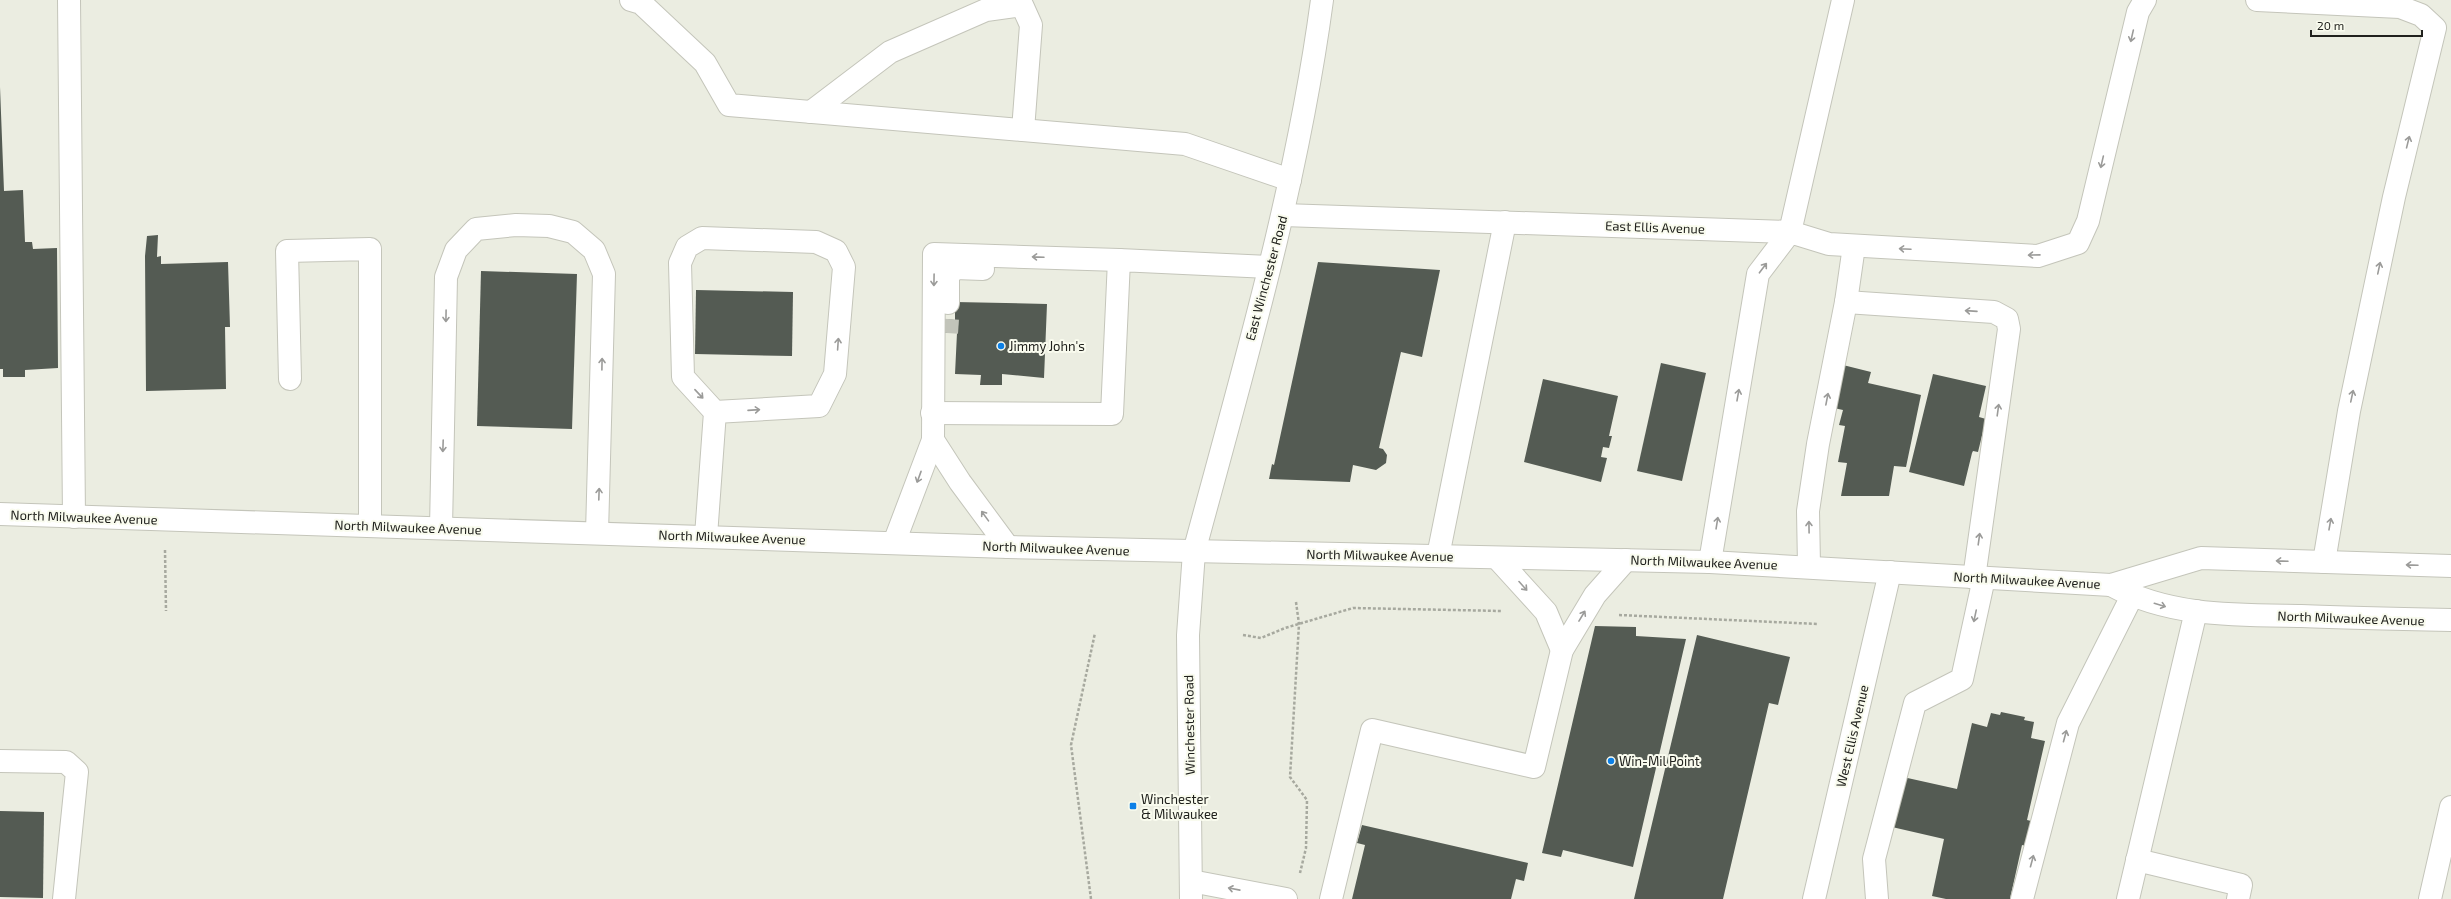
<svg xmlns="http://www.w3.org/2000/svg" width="2451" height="899" viewBox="0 0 2451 899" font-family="'Exo 2',sans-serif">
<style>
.building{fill:#545b53}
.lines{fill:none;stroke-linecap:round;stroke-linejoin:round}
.minor-tunnel{stroke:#c2c4ba;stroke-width:22;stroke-dasharray:22 11;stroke-linecap:butt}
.minor-casing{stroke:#c4c5ba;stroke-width:24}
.major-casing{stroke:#c4c5ba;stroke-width:24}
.path{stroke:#a7a99f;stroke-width:2.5;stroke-dasharray:3 2;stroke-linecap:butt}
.minor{stroke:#fff;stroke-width:22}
.major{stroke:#fff;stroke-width:22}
.oneway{stroke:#9b9b99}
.poi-dot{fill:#0c80e7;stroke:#f9fbee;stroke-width:1.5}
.labels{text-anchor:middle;stroke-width:4;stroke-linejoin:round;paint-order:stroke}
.street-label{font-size:13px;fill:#20211d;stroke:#f9fbee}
.poi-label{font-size:13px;fill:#20211d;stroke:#f9fbee;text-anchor:start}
</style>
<rect width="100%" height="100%" fill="#ebede1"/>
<g class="building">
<path d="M0,87L4,191L23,190L25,242H32L33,249L57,248L58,368L25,370V377H3V369H0Z"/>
<path d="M158,235L157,257L161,256V264L228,262L230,327H225L226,389L146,391L145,256L147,236Z"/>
<path d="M1318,262L1440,270L1422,357L1401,352L1379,448L1383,449L1387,455L1386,463L1376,470L1353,465L1350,482L1269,479L1272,464L1274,465Z"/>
<path d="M481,271L577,274L572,429L477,426Z"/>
<path d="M696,290L793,292L792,356L695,354Z"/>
<path d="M955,302L1047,304L1044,378L1002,374V385H980L981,375L955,374L957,333H945L946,319L955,320Z"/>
<path d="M1661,363L1706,373L1682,481L1637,471Z"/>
<path d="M1843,365L1871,372L1868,383L1921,395L1906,467L1894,466L1889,496H1841L1847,463L1838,462L1845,426L1839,425L1843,410L1834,408Z"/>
<path d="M1933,374L1986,386L1979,417L1986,419L1978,452L1973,451L1972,453L1964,486L1909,472Z"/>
<path d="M1543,379L1618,396L1609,436H1612L1609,448L1603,447L1601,457L1607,458L1601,482L1524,462Z"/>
<path d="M1595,626L1636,627V636L1686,639L1633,867L1563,850L1561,857L1542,853Z"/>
<path d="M1697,635L1790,657L1778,705L1769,703L1723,899H1634Z"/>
<path d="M2001,712L2025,717L2024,720L2034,722L2031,738L2045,741L2027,820L2035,822L2030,847L2022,845L2010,899H1946L1932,896L1944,839L1892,827L1903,777L1957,789L1972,723L1987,727L1991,713L2000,715Z"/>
<path d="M0,811L44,812L43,898L0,897Z"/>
<path d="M1362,825L1528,863L1524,881L1516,879L1511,899H1352L1365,845L1357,843Z"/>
</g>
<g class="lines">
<path class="minor-tunnel" d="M947,333L948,319"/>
<g class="minor-casing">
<g id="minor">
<path d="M69,0L74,517"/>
<path d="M631,0L641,3L705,63L729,105L1185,144L1290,180"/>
<path d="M2257,0L2400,7L2421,15L2435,28L2394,197L2349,411L2324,562"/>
<path d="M811,112L890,52L986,10L1022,5L1031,25L1023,130"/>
<path d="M1283,215L1790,232L1843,0"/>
<path d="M1846,302L1994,312L2007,319L2009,329L1974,578"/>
<path d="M948,303V276L955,268L983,269"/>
<path d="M290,379L287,251L370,249V526"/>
<path d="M932,413L1112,414L1119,260L1269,267"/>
<path d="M933,440L960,482L1008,547"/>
<path d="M441,528L446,277L456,250L476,229L516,225L549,226L573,232L594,250L604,274L597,533"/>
<path d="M706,536L715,412L683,377L680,263L687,247L702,238L816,242L836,251L844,267L835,374L819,406L715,412"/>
<path d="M894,543L933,440L934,254L1119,260"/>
<path d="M1194,552C1243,370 1297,187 1322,0"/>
<path d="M1438,556L1505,222"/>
<path d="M1497,558L1546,612L1562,650"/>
<path d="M1710,562L1758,274L1790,232L1829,244L2038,256L2078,243L2088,221L2138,12L2145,0"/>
<path d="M1809,566L1808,511L1818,444L1846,302L1854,246"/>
<path d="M0,761L66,762L77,772L64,899"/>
<path d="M2137,860L2241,885L2238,899"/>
<path d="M1191,881L1286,899"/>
<path d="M1331,899L1372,730L1534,767L1562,650L1595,595L1626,560"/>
<path d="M1814,899L1890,572"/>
<path d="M1877,899L1874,859L1915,703L1962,679L1984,578"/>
<path d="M2022,899L2068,723L2132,596"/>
<path d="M2128,899L2196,611"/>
<path d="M2430,899L2451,807"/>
</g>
</g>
<g class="major-casing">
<g id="major">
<path d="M0,514L1008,547L1710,562L2111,585L2201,558L2451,566"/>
<path d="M2111,585C2170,617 2236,615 2301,616C2351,618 2401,619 2451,620"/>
<path d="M1191,899L1188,635L1194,552"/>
</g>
</g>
<g class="path">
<path d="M165,550L166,611"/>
<path d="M1296,602L1299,624L1290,777L1307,800L1306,848L1300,873"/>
<path d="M1619,615L1818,624"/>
<path d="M1243,635L1261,638L1285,628L1353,608L1502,611"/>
<path d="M1091,899L1071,745L1095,633"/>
</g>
<use href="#minor" class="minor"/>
<use href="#major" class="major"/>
</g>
<defs><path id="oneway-shaft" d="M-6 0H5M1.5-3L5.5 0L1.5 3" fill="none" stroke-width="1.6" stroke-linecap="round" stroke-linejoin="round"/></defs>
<g class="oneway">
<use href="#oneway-shaft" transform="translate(2132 36) rotate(103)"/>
<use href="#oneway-shaft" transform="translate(2408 142) rotate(-76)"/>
<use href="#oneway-shaft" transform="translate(2102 162) rotate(103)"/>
<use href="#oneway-shaft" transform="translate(1905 249) rotate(-177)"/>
<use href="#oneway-shaft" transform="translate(2034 255) rotate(179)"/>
<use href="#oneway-shaft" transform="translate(1038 257) rotate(-178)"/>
<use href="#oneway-shaft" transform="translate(1763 268) rotate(-53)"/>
<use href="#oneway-shaft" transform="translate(2379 268) rotate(-78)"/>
<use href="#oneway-shaft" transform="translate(934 280) rotate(91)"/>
<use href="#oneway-shaft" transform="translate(1971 311) rotate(-176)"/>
<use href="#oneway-shaft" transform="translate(446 316) rotate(91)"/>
<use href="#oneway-shaft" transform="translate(838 344) rotate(-86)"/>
<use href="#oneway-shaft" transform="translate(602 364) rotate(-89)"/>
<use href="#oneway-shaft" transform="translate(699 394) rotate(47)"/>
<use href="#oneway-shaft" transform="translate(1738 395) rotate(-80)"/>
<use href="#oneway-shaft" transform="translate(2352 396) rotate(-78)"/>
<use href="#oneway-shaft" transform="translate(1827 399) rotate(-79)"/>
<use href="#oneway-shaft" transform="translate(754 410) rotate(-4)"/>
<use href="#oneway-shaft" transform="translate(1998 410) rotate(-82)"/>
<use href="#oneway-shaft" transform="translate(443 446) rotate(92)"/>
<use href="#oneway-shaft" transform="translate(919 477) rotate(110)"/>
<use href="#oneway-shaft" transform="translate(599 494) rotate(-88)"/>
<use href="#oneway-shaft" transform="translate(985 516) rotate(-126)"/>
<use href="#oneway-shaft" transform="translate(1717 523) rotate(-81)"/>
<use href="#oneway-shaft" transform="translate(2330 524) rotate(-80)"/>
<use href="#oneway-shaft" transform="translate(1809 527) rotate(-91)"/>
<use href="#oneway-shaft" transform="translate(1979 539) rotate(-82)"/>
<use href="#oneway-shaft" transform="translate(2282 561) rotate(-178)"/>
<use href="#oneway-shaft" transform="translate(2412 565) rotate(-178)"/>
<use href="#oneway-shaft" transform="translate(1523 586) rotate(48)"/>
<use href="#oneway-shaft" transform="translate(2160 605) rotate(17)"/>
<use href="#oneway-shaft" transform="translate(1582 616) rotate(-59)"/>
<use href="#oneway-shaft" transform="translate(1975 616) rotate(102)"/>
<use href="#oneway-shaft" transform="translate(2065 736) rotate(-75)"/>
<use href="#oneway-shaft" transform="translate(2032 861) rotate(-75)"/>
<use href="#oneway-shaft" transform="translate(1234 889) rotate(-169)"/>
</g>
<g class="poi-dot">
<circle cx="1001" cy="346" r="4"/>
<circle cx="1611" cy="761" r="4"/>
<rect x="1129" y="802" width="8" height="8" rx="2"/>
</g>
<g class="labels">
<g class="street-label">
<text transform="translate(1655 227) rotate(2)" y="5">East Ellis Avenue</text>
<text transform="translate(1266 278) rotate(-75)" y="5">East Winchester Road</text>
<text transform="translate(84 517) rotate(2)" y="5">North Milwaukee Avenue</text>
<text transform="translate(408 527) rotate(2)" y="5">North Milwaukee Avenue</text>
<text transform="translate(732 537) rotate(2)" y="5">North Milwaukee Avenue</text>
<text transform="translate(1056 548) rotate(2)" y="5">North Milwaukee Avenue</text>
<text transform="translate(1380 555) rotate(1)" y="5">North Milwaukee Avenue</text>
<text transform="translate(1704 562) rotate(2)" y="5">North Milwaukee Avenue</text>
<text transform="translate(2027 580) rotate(3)" y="5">North Milwaukee Avenue</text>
<text transform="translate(2351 618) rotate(2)" y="5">North Milwaukee Avenue</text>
<text transform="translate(1189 725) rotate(-91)" y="5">Winchester Road</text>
<text transform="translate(1852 736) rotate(-77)" y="5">West Ellis Avenue</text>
</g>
<g class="poi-label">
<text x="1009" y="351">Jimmy John's</text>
<text x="1619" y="766">Win-Mil Point</text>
<text x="1141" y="804">Winchester<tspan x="1141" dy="15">&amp; Milwaukee</tspan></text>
</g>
</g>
<path d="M2311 30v6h111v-6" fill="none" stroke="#20211d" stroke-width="2"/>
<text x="2317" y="30" font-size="12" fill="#20211d" stroke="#f9fbee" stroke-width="3" paint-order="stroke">20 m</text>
</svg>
